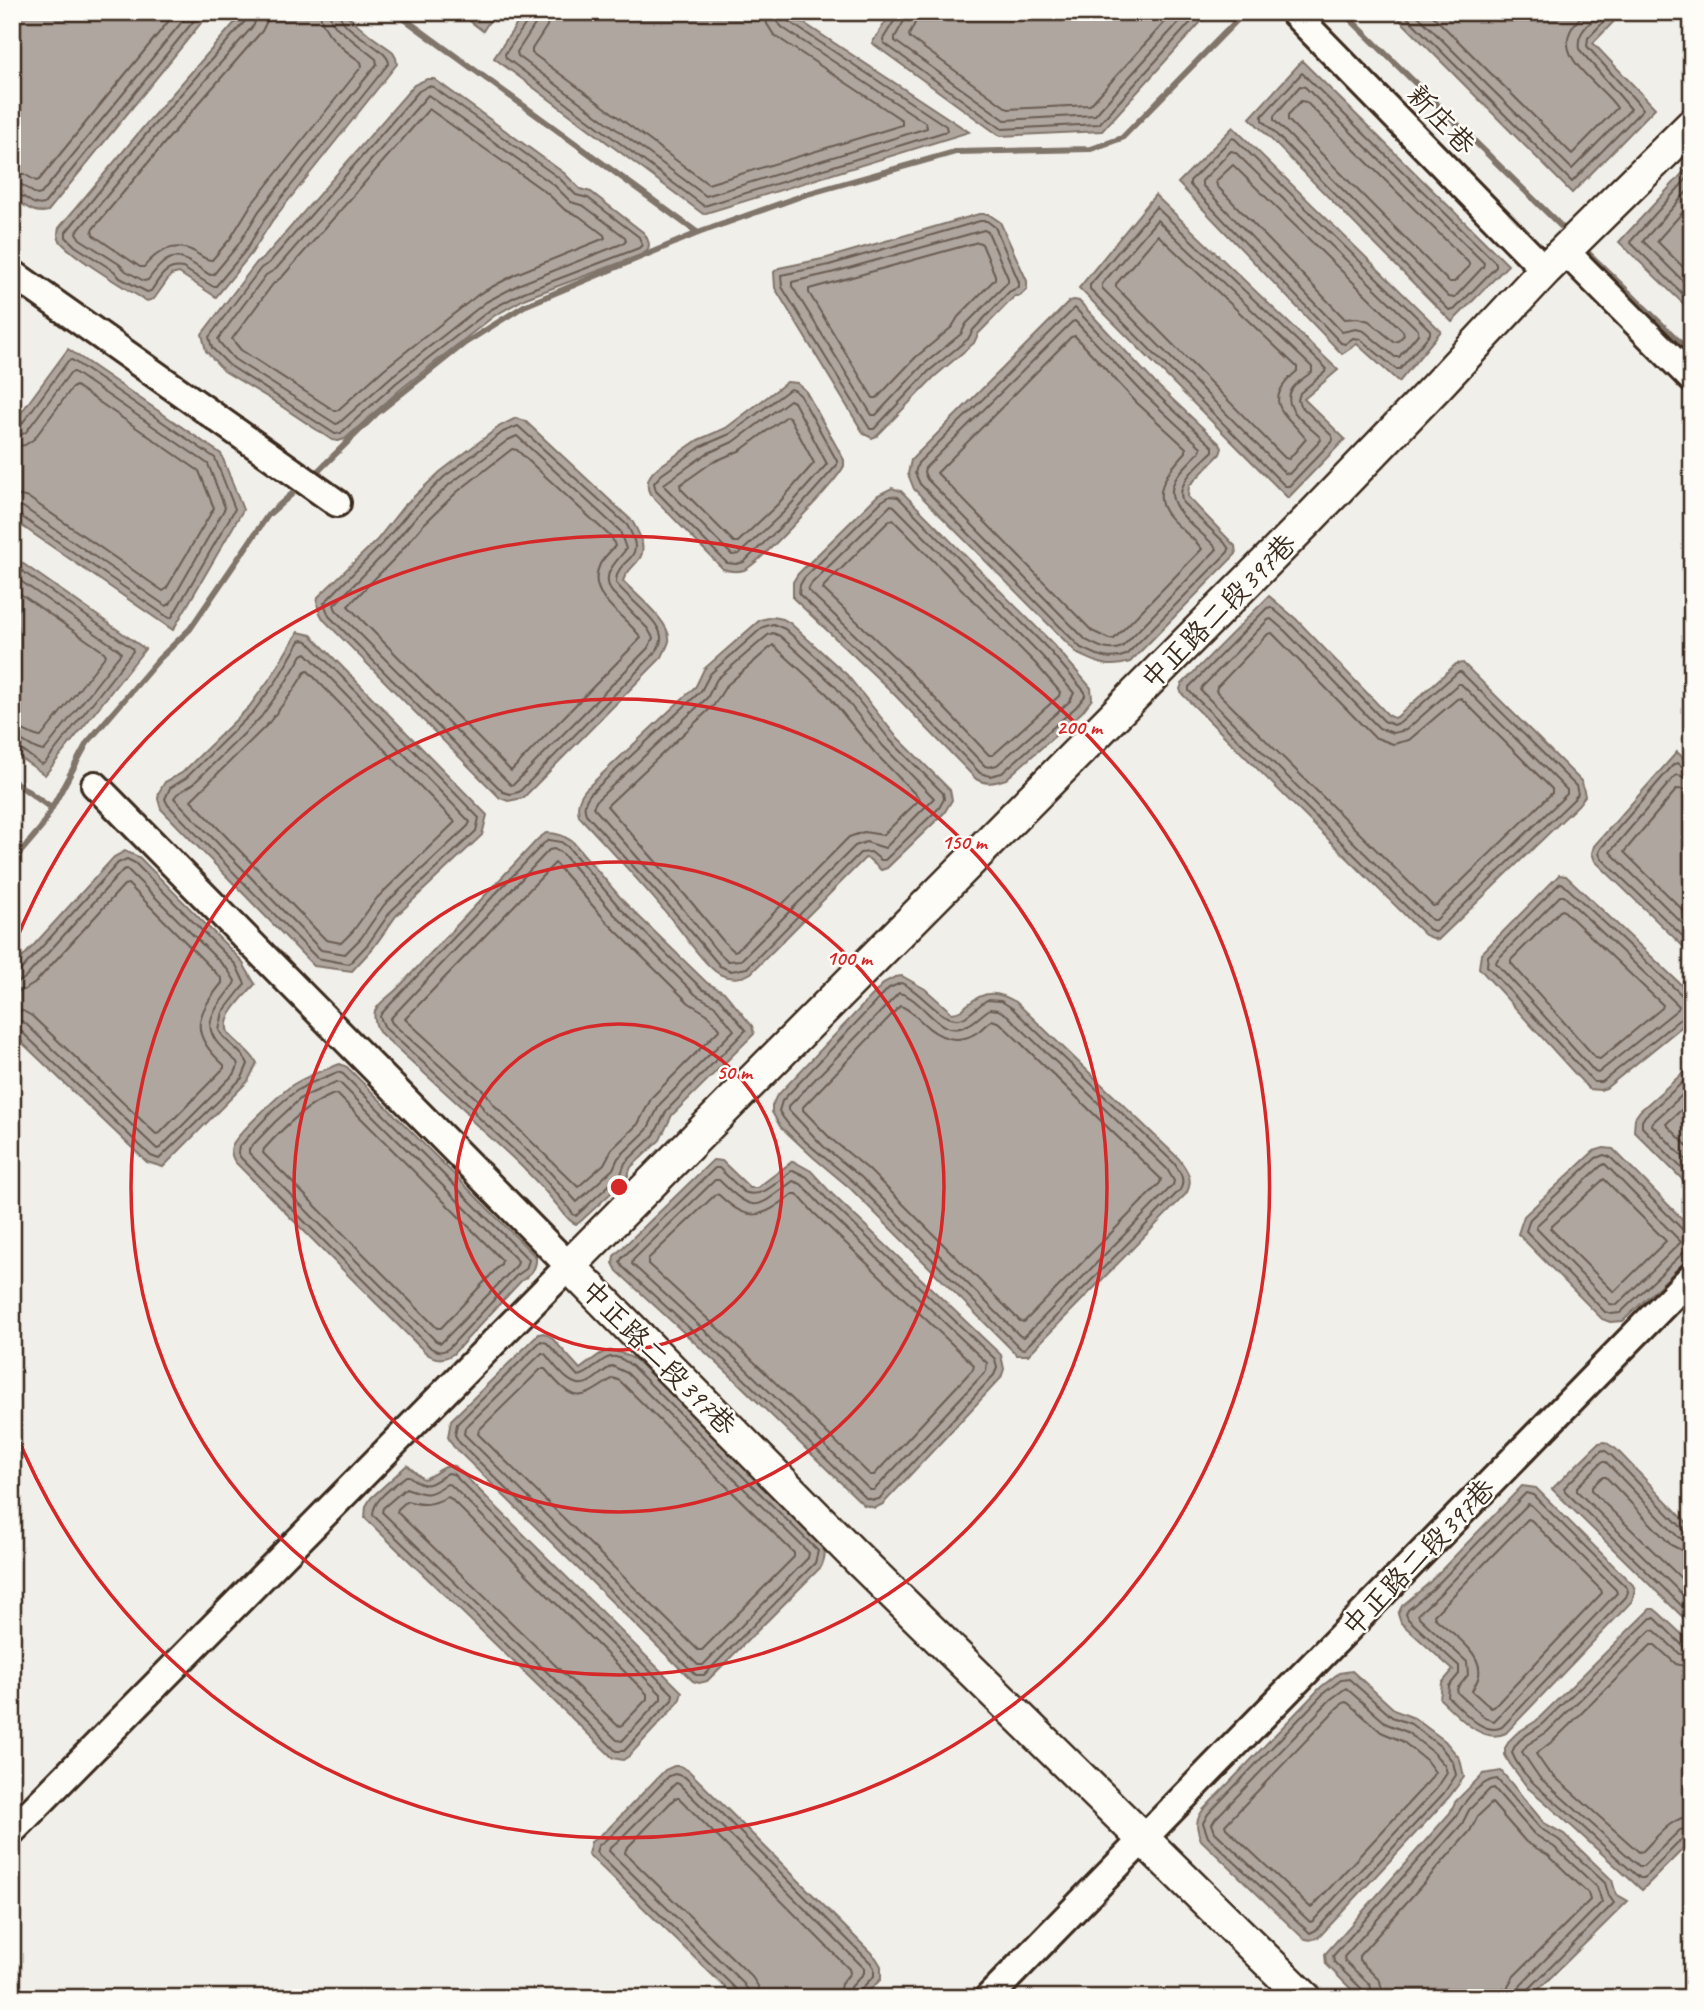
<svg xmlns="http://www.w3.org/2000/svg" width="1704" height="2010" viewBox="0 0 1704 2010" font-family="Caveat,'LXGW WenKai TC',sans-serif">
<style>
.water{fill:#aea69f;stroke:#80746b;stroke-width:2}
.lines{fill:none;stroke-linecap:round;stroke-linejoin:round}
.shore{stroke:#695c52;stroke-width:2}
.stream{stroke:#80746b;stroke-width:6}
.minor-casing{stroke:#3b2a1e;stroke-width:32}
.tertiary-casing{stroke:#3b2a1e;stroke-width:37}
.minor{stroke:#fdfcf7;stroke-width:26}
.tertiary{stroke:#fdfcf7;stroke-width:32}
.ring{fill:none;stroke:#d62828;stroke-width:3.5}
.labels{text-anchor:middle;stroke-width:5;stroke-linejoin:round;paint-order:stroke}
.street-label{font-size:28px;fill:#3b2a1e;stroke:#fdfcf7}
.centre{fill:#d62828;stroke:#fdfcf7;stroke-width:3.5}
.ring-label{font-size:21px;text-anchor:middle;font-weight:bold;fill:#d62828;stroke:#fdfcf7;stroke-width:5;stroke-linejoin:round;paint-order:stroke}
</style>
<rect width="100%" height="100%" fill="#f1efea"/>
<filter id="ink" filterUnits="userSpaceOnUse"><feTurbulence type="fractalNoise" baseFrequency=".0143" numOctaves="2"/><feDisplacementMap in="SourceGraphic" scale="14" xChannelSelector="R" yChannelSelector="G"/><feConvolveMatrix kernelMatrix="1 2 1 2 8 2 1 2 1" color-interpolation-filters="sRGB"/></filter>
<g filter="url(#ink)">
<g class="water">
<path d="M12,12H210L48,211C33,215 24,205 12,197Z"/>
<path d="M244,12H343L371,36L392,51L396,58L397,64L272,221L251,254L216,297L179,273L171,275L154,299L147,301C131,292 65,252 59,239C57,234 58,233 59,228L147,123Z"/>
<path d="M458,12H495L483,31Z"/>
<path d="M525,12H787L969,132L703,214L494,58Z"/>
<path d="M892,12H1210L1102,131L1000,136L872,43Z"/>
<path d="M1392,12H1623L1593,43L1655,108L1572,193Z"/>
<path d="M1302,61L1508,265L1452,322L1250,118Z"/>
<path d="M427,79H434L564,173L580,189L591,192L644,233C650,242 652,250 641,255L526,298L494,316L401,389L345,439L338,441L332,440L272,400L224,371L206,351L202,334L257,262L263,259L414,85Z"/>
<path d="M1233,127L1441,331L1399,382L1357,344L1342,354L1178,183Z"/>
<path d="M1692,163V312L1619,242Z"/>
<path d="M1155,195L1338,370L1304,399L1345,439L1288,498L1079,288Z"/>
<path d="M979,214H988L1000,222L1027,281V289L1020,296H1015L978,334L974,343L934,377L877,436L872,438L864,434L775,288L774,272L779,268L827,258Z"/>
<path d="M1074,300L1079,301L1155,383L1220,444L1222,448L1220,454L1189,486L1188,497L1235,546L1236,554L1130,662C1107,669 1098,663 1078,654L914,489L908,474L911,460L1070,301Z"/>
<path d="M68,349L221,454L243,510L173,630L12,519V425Z"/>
<path d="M787,382L797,383L805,390L844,460V466C836,482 759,564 744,570C737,572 729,571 723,569L650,494C645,484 648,476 656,469L698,440L726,428Z"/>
<path d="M516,418L525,421L632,521C638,531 647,547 640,558C634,567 626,571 623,581C635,594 672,623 669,641C668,646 664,652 662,657L523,798L508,801L500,798L324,620C319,612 316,606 318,597L377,540L403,507L440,472L500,426Z"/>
<path d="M892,488L901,491L1054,645L1091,688L1092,699L1082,712L1006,779C994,783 987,785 976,779L888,688L793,598V582L798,574L878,495Z"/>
<path d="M12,556L145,649L45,775L12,752Z"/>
<path d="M1269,596L1296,619L1388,715L1394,718L1397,717L1456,664L1463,663L1582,782L1585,796L1578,805L1438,940L1425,935L1182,694L1180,689L1182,684Z"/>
<path d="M773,617L783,619L790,623L847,675L895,735L950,790L952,800L944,813L887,868L881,870L869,859L865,858L751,973C740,980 725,979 715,971C699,958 687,938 673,921C644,885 611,851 579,816C577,806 578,799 585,790L696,686L704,669L760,620Z"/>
<path d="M298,632L311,635L487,815L482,835L396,916L373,948L352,971L314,966L161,809L158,799L159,792L165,782L182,773L249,707L271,677Z"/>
<path d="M1677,752L1692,766V955L1595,861L1592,853L1594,846Z"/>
<path d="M546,833C558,833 564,836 573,842L625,903L707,983L724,992L752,1026L754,1034L672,1115L660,1140L631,1167L627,1178L581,1221L576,1224C566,1220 564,1212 557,1205C531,1173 500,1146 470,1119L467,1112L379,1032C367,1007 380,1005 397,989L538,839Z"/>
<path d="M125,851L139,857L241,960L255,984C246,995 217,1020 230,1035C239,1045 250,1051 257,1063L248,1081L163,1167L147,1162L12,1033V969L114,857Z"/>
<path d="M1559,875L1566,876L1692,995L1691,1019L1606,1088L1600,1090L1589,1089L1479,968L1481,954Z"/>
<path d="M902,976L925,989L952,1013C960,1012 962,1010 967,1005C985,990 997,991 1016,1002L1179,1159C1188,1171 1194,1180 1186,1194L1028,1355H1017L850,1188L813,1157L780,1126L772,1112V1106L776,1097L885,982L895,977Z"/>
<path d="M340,1064L347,1067L536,1257C537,1269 530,1275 521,1281L453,1354C443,1360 437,1360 427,1354L235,1162C232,1157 230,1152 232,1146C236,1135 283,1091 294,1084C308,1075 324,1070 340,1064Z"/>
<path d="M1692,1065V1189L1634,1131L1635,1118L1640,1111Z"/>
<path d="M1604,1148L1613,1149L1692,1229V1255L1623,1321L1610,1322L1602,1319L1518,1234L1524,1216L1594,1151Z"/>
<path d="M713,1160L722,1161L750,1188H757L793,1161L811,1171L832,1194L1001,1355L1004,1369L1001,1378L883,1504L875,1508L864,1505L730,1375L617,1271L613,1263L614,1256Z"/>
<path d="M544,1333L551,1337L580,1369C606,1350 606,1344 636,1360L820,1541C826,1551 826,1556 821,1567L707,1681L699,1683L693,1681L453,1446L448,1437L451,1420L539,1334Z"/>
<path d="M1605,1442L1616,1449L1692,1528V1626L1552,1489L1599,1443Z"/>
<path d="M407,1465L423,1479C435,1476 443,1464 455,1466L682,1692L679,1702L629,1756L623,1760L613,1758L365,1518L366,1506L371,1498Z"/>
<path d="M1522,1486L1536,1488L1633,1585L1635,1590L1632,1601L1506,1733C1481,1745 1457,1714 1440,1699L1442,1683L1453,1670L1401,1623L1398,1614L1402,1606L1428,1584Z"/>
<path d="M1650,1609H1654L1659,1613L1692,1644V1840L1642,1890L1545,1802L1528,1788L1510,1764L1505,1755V1748L1510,1740L1517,1733L1536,1721Z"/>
<path d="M1352,1671L1396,1711L1414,1718L1445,1741L1460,1759L1464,1777L1449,1797L1320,1936C1313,1940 1310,1941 1303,1938L1201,1840C1196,1827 1195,1821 1203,1810L1321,1687L1339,1673Z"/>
<path d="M674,1766H680L689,1771L876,1958L881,1966V1979L862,1998H736L588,1854L591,1842L608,1829L665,1770Z"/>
<path d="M1501,1771L1544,1823L1564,1834L1612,1880L1616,1894L1628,1901L1530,1998H1360L1326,1964L1325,1954L1450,1813L1455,1802L1483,1774Z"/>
</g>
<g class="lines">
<g class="shore">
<path d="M248,12L246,20L152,127L66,232V237L75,246L114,271L120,278L147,292L151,291C160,278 165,265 183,268L212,286H216L246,250L266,217L389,63C387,47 341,32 339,12"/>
<path d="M257,12L254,25L159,133L76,233L80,239L119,264L126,271L144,281L148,280C172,247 180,255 210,275L214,274L238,245L259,211L377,64L376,59L335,26L331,20L330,12"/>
<path d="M268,12L267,21L262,31L167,140L92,230L93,235L140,267H144C156,252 174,241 193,251C200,255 205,260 212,260L230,239L251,205L362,66L361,62C345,51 321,33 320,12"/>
<path d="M530,12L529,19L505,54L506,58L704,206L947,131L946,126L788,21L784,12"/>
<path d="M539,12L536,23L517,52L518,56L706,196L927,128L926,123L783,28L777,22L776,12"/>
<path d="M549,12L547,26L532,49V53L708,184L902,125V120L774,35L767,24L765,12"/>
<path d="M897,12L896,18L883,39L884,43L1002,129L1099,124L1200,12"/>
<path d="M906,12L904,21L895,37V41L1005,120L1095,115L1188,12"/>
<path d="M916,12L915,23L909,35L910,38L1008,109L1090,105L1174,12"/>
<path d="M1402,12L1572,182L1643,109L1587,46L1588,38L1613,12"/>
<path d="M1414,12L1572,169L1631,109L1579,49C1576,32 1590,23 1601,12"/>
<path d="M1429,12L1572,154L1617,108C1604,86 1553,59 1572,28C1575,22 1581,17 1586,12"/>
<path d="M1302,73L1496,263V267L1454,310H1449L1262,120V116Z"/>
<path d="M428,86L433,87L559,178L576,195L588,198L639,237L642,245L639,248L524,292L490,310L396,383L341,433L335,434L229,365L212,348L209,337L261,268L269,263L419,91Z"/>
<path d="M1300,86L1305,87L1484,263L1483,267L1454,298L1449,297L1274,120V116Z"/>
<path d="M428,95L554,185L571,202L584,206L625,237L626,241L624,243L520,284L486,302L391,377L339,423L336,424L234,359L220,343L218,339L266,275L276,269Z"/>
<path d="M1301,101L1306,102L1469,263V267L1454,282H1449L1288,120V115Z"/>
<path d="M429,109L547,193L565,210L579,216L604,235L605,238L516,274L479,294L384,369L338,410L335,411L241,350L232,339L273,284L283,276Z"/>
<path d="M1232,138L1235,139L1430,330V334L1400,369H1396L1360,339L1353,338L1345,344L1341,343L1190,185V181Z"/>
<path d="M1231,151L1235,152L1418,330V334L1399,357H1395L1364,331L1356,329L1342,332L1202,185V181Z"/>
<path d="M1233,165L1403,331L1404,335L1398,341L1394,342L1369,321L1358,318L1345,319L1217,186L1216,181Z"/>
<path d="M12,173L24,174L36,181L39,180L176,12"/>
<path d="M1692,173L1630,242L1692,303"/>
<path d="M12,183L22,185L37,195L41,194L190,12"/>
<path d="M1692,186L1643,241L1692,290"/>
<path d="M12,192C24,193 32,208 44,204L201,12"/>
<path d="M1692,202L1657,241L1692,276"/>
<path d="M1156,207L1326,368L1325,372L1300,393L1298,400L1300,405L1332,436L1333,440L1289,486H1285L1090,289V285Z"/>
<path d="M1157,220L1312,367V372C1305,377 1295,383 1291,391C1282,409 1309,426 1320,437L1321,440L1289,474L1285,473L1102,288V284Z"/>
<path d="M980,221H987L995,227L1019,282V287L1009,292L973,330L968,339L929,371L874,429H870L782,287L781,275L829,265Z"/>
<path d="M984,230L988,232L1008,278V282L966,324L961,334L923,365L876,415H872L792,286V282L831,273Z"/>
<path d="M1158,235L1297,367V371C1260,403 1285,412 1306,439L1289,459L1285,458L1116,287V284Z"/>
<path d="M978,242L982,244L995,275V279L958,317L952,327L916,357L877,398H873L809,293V289Z"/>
<path d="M1075,308L1150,388L1213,447V451C1200,464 1174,483 1183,503L1224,542L1229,549L1228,552L1126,655C1109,662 1097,655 1081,648L920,484L915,473L918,463Z"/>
<path d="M1075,321L1144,394L1201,447L1200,451C1192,460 1181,469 1175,480C1160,508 1202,530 1217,549L1122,647C1109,653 1098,646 1086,640L927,479L924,472L925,468L1072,322Z"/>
<path d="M1075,336L1136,402L1186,448V452C1171,468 1150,491 1167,514C1177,527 1192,536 1202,549L1114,639H1109L1092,631L937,473L1071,337Z"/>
<path d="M790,389L794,390L800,395L837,461V465L790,518L744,562L736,564L727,563L656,491L654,483L661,475L702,446L730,434Z"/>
<path d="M790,400L794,402L827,464L784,512L739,554L732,555L665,487L664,484L706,454L735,441Z"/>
<path d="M787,416L790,418L814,463L777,505L738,542H734L681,489L680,485L711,463L741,450Z"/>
<path d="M518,426L627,525C650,564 616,555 616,583C626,597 660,620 661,637C662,643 658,648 655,653L519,792L510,794L503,792L329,616L324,603L382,544L409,512L444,477L503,432Z"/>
<path d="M12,428L21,425L68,361L72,360L215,458L235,509L172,617L169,618L19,515L12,513"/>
<path d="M517,436L620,531L626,549C616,563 600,574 612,592L648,629L653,638L648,648L514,784L511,785L336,610L334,605L388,550L415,518L450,484L508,440Z"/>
<path d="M12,437L19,436L26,432L70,373L74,372L208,464L225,508L170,604L166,606L23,507L12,505"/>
<path d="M12,447L25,445L34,439L72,388L76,386L199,471L214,508L166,589L163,591L29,498L12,494"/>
<path d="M512,449L517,450L612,538L615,546C610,552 604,557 600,564C584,597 627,615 641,638L511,771L348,606L396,557L423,525L457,492Z"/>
<path d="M890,496L898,497L1049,650L1085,692V696L1076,707L1002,773L990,776L980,773L893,683L799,594L800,585L804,578L882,501Z"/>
<path d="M891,505L894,506L1042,656L1074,693L1070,701L997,765L989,767L985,766L899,677L808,590L811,584Z"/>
<path d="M893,520L1035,663L1060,692L1059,696L993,755H989L907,669L823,589L824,586L889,521Z"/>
<path d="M12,564L132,648L133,651L45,763L41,764L19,748L12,747"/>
<path d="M12,575L119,650L121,653L44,751C32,751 25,738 12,738"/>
<path d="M12,588L104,652L106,655L41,737C33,737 24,728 12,727"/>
<path d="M1271,607L1291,624L1384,721L1394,725L1401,722L1458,672H1461L1576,786L1578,794L1573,800L1436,932L1429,929L1189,691V687L1267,608Z"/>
<path d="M1271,619L1285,631L1379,728L1393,733L1406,730L1458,684H1461L1567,790V794L1436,920H1432L1201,691L1202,687L1268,620Z"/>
<path d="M773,624L785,629L842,680L890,740L943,793L944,799L939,808L885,860H881L871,852L860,853L747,968L731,971L720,966L677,915L586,814C583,806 585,801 590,794L701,691L710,674L763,627Z"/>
<path d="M773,633L780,636L835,686L883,746L934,798L885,848L866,842L855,846L741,960L728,961L716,950L684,910L593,807L597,800L707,698L717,679L768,635Z"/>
<path d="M1272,633L1374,737L1393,744L1409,740L1457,699L1461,698L1552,789V793L1437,905L1433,906L1216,691L1217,687L1268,634Z"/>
<path d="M303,640L307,641L479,818L476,831L391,911L368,944L349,964L317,958L168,805L165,799L170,788L186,778L254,711L277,680L300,641Z"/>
<path d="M773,645L827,694L875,753L920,799L883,835L864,832L849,837L737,950L734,951L724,942L692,903L607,806L714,705L726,686Z"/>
<path d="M306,653L470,822L468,826L384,905L361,938L345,954L321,950L174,798L177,794L193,784L261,717L284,685L302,655Z"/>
<path d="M308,671L455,822L377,898L353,931L341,943L326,940L191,800L268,724L293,691L305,672Z"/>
<path d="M1692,771L1686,770L1678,763L1674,764L1601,848L1599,853L1601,858L1692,945"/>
<path d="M1692,780L1678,775L1675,776L1610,852L1692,933"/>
<path d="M1692,790L1677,789L1624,852L1692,919"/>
<path d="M549,840L561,842L568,847L620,908L702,989L719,998L746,1030L667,1110L654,1135L625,1163L621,1174L576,1216L573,1214L564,1202L540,1174L476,1115L472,1107L385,1028L380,1017L381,1014L543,844Z"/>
<path d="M554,849L563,854L614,914L696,995L714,1005L734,1030L660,1104L647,1130L618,1158L613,1169L577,1202L546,1168L484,1110L478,1100L392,1023L390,1019L549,850Z"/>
<path d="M555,863L607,922L689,1003L707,1014L720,1029L652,1097L638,1124L612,1149L604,1164L578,1187L493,1104L486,1093L405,1019Z"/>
<path d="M1560,896H1564L1679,1006L1678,1009L1598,1073L1595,1072L1496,963L1497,960Z"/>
<path d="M1563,910L1663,1005L1662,1008L1600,1059L1596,1058L1511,963V960L1560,911Z"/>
<path d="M12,973L20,971L118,863L127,859L135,863L236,965L245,984L223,1012L219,1030C226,1044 242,1050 248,1064L242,1078L159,1159L151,1156L20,1030L12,1028"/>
<path d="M12,982L21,981L26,977L123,870L127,869L228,970L235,981L234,984C205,1021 199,1030 237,1062L238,1066L235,1073L160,1148L157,1149L26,1024L20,1020H12"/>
<path d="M901,983C922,990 944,1029 965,1017C973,1012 979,1005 987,1000L1001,1001L1012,1008L1174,1163C1180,1172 1186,1180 1180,1190L1024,1349L1020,1348C966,1294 912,1238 857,1185C833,1162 795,1139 779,1111L782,1101L889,988Z"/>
<path d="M12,992L24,990L34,984L124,885L128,884L222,979V983C195,1016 189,1034 224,1065V1068L160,1133L156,1134L32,1016L23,1011L12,1009"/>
<path d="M899,993C925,998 937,1041 968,1025C976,1021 983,1013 990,1009L998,1010L1007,1015L1167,1169L1174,1181L1173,1185L1024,1337L1020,1336L861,1177L823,1146L789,1110V1106Z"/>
<path d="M1692,999L1684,997L1562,883L1559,884L1488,956L1487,966L1594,1082H1602L1685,1015L1692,1013"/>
<path d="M900,1006C909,1008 915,1016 922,1022C938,1038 959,1046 979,1031C984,1027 987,1023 992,1020L1000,1023L1161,1179L1160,1183L1024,1322L1020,1321L868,1169L830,1138L803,1110V1107Z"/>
<path d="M338,1072L343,1074L529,1260L526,1269L516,1276L449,1348C442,1353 438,1352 431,1348L241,1158L238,1153L239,1147C257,1128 275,1105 298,1090C310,1082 324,1078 338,1072Z"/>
<path d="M1692,1074L1645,1116L1642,1121V1127L1692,1179"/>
<path d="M336,1082L340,1083L518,1261L517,1265L441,1343L436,1341L249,1153V1149L275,1122L301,1098Z"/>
<path d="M1692,1086L1651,1124L1692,1166"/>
<path d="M334,1094L338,1095L502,1260L501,1264L441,1328H437L263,1153L264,1149C285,1126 305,1106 334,1094Z"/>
<path d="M1692,1100L1666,1124L1692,1151"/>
<path d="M1605,1164L1681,1242L1617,1305L1610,1304L1536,1228L1537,1225L1601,1166Z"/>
<path d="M715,1168H719L744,1192C763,1200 778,1180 793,1170L807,1177L827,1199L995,1359L997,1368L994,1375L879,1499L874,1500L866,1498L735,1370L623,1267L620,1262L622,1258Z"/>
<path d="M1604,1179L1666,1241L1614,1292L1550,1228Z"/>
<path d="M715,1180H719C755,1215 756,1209 793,1181L801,1184L821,1205L987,1363L986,1371L874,1490H870L741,1364L632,1264L633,1260Z"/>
<path d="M716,1194L719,1195C750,1224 761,1218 793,1194H797L814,1213L974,1365L973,1369L874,1475H870L748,1356L648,1264V1259Z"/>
<path d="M1692,1233L1684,1231L1610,1157L1604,1155L1596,1158L1530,1219L1526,1231L1605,1312L1611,1314L1620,1313L1684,1252L1692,1250"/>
<path d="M541,1341L547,1343L578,1376C592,1375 602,1354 616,1357C621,1358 628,1363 632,1366L818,1551L815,1563L704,1675H696L459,1442L455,1435L457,1424Z"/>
<path d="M542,1353L545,1354C556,1366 571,1392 589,1382C597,1378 604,1370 612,1366L627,1373L809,1553L808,1558L703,1665H698L464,1434L465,1428Z"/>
<path d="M541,1369H545C574,1402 577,1403 613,1378L620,1381L794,1553V1557L702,1650H698L478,1434L479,1430Z"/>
<path d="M448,1473L453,1474L673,1694L672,1700L624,1751H616L373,1515C373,1499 394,1486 406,1476H409C427,1491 431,1484 448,1473Z"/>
<path d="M447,1484L451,1485L661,1694V1699L622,1741L617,1740L382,1512L383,1508L406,1488C426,1495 427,1497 447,1484Z"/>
<path d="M1526,1493L1533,1495L1627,1588L1628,1592L1626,1597L1502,1727C1483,1737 1461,1708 1448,1697L1449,1686L1459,1674V1666L1408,1619L1406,1614L1408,1610L1433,1589Z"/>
<path d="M447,1497L450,1498L647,1694V1699L621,1726L617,1725L397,1512L398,1509L407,1501C422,1506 433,1505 447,1497Z"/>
<path d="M1528,1504L1531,1505L1616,1590L1617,1593L1494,1721L1485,1718L1458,1693L1457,1689L1468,1675L1467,1662L1419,1617L1418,1614L1439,1595Z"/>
<path d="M1528,1519L1531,1520L1601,1590L1602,1593L1494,1707L1491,1708L1472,1691C1474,1686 1478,1681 1479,1675C1483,1652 1450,1632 1435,1618L1434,1615Z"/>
<path d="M1692,1533L1684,1530L1611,1455L1604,1450L1601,1451L1564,1488L1565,1491L1692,1616"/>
<path d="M1692,1541L1684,1540L1678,1537L1606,1462H1602L1577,1487V1491L1692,1604"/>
<path d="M1692,1552L1681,1550L1671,1545L1606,1477H1602L1592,1487V1491L1692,1589"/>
<path d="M1692,1648L1684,1647L1655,1618H1651L1540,1726C1529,1734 1516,1739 1512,1753C1523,1779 1547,1794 1567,1812C1591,1834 1615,1857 1640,1878H1644L1684,1837L1692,1835"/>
<path d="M1692,1657L1680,1654L1655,1631L1651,1630L1547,1732L1527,1745L1522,1752L1539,1777L1639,1866H1643L1680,1830L1692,1827"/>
<path d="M1692,1668L1676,1664L1655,1645H1651L1554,1740L1536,1754L1547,1770L1639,1852L1643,1851C1657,1837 1671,1817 1692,1816"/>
<path d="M1349,1679L1392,1717L1411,1724L1440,1746L1453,1762L1456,1775L1444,1793L1316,1930L1310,1933L1208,1837L1203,1823L1208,1814L1325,1692L1341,1680Z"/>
<path d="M1346,1688L1387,1724L1407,1732L1433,1752L1445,1766L1447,1773L1437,1788L1313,1921L1310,1922L1215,1832L1212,1824L1215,1819L1331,1699Z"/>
<path d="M1345,1702L1348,1703L1381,1732L1402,1741L1426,1760L1435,1772L1429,1781L1313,1906L1310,1907L1226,1828L1225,1825L1338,1707Z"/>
<path d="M740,1998L737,1990L596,1852L598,1846L613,1834L669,1776L675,1774L685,1777L871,1963L874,1968V1976L859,1991L858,1998"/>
<path d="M749,1998L748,1990L744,1984L609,1851L610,1848L619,1840L676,1783L679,1784L864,1968V1973L851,1987L849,1998"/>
<path d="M759,1998L758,1986L752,1977L625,1853L626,1849L675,1798H679L849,1969L850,1973L841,1984L838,1998"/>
<path d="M1365,1998L1363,1990L1334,1962L1333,1956L1455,1818C1464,1802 1478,1781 1497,1779L1540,1828L1559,1840L1605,1883L1609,1896L1614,1903L1528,1990L1526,1998"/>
<path d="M1374,1998L1370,1985L1345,1961L1344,1957L1462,1824L1469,1810L1490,1789L1494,1788L1534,1834L1554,1847L1597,1887L1602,1902L1521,1984L1518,1990L1517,1998"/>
<path d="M1384,1998L1380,1981L1359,1960V1956L1470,1831L1478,1816L1492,1803L1526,1842L1548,1855L1588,1893L1590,1900L1513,1977L1508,1986L1506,1998"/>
</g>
<g class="stream">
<path d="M395,12L698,233"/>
<path d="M1343,12L1568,233"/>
<path d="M1581,246L1692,354"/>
<path d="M312,477L376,414L465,343L524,306L698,233L807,194L955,152L1091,149L1122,138L1245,12"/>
<path d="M12,780L51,808"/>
<path d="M12,862L41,828L87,743L159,659L190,629L268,515L301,486"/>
</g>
<g class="minor-casing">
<g id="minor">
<path d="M1293,12L1545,270"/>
<path d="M1565,251L1692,379"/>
<path d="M12,273L337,503"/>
<path d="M12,1831L569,1266L95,785"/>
<path d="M988,1998L1692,1276"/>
</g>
</g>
<g class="tertiary-casing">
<path id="tertiary" d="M1305,1998L852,1553L569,1266L1307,521L1437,386L1545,270L1692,125"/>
</g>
<use href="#minor" class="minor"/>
<use href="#tertiary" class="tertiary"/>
</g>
</g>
<g class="ring">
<circle cx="619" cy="1187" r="163"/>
<circle cx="619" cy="1187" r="325"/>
<circle cx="619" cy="1187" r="488"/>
<path d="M13 948A651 651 0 1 1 13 1426"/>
</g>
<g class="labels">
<g class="street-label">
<text transform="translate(1442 119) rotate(46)" y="10">新庄巷</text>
<text transform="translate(1218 611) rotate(-45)" y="10">中正路二段397巷</text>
<text transform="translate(659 1357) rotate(45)" y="10">中正路二段397巷</text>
<text transform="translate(1418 1557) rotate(-46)" y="10">中正路二段397巷</text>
</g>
</g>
<circle cx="619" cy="1187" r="10" class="centre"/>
<g class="ring-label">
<text x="1079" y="734">200 m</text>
<text x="964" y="849">150 m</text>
<text x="849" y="965">100 m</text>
<text x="734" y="1079">50 m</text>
</g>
<rect width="1704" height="2010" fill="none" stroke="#fdfcf7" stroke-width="42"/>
<rect x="21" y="21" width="1662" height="1968" fill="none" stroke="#3b2a1e" stroke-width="2.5" filter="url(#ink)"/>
</svg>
